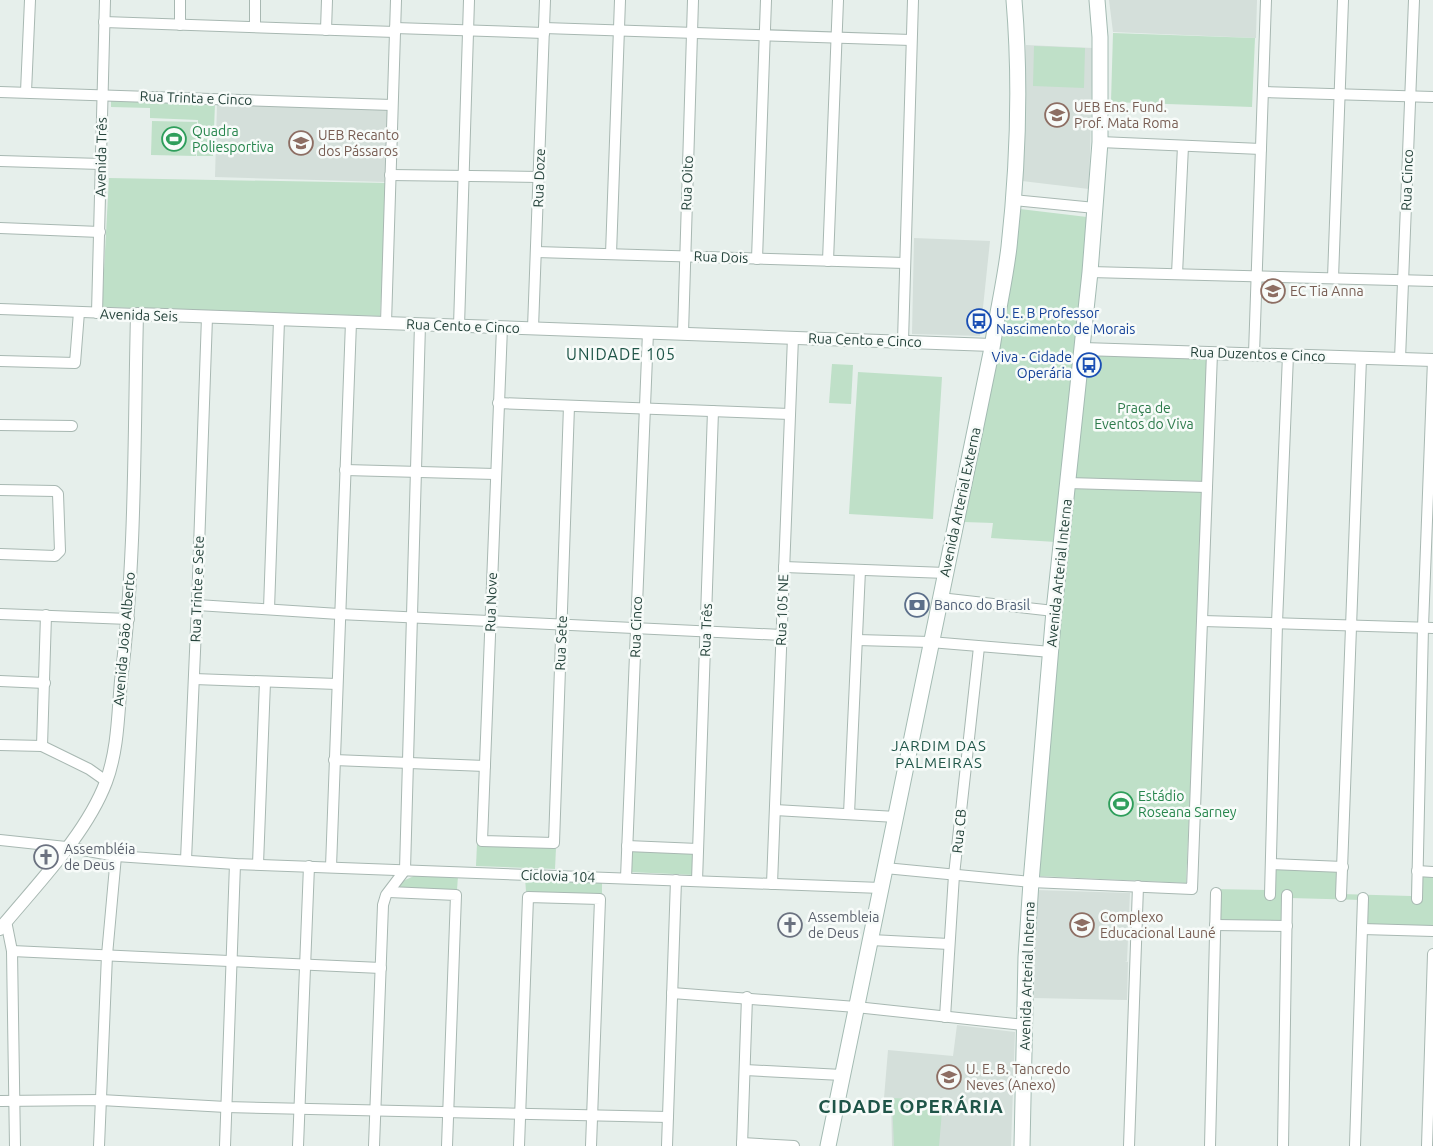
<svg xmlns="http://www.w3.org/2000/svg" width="1433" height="1146" viewBox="0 0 1433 1146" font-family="Ubuntu,sans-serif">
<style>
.built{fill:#d4dfda}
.green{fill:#bfe0c8}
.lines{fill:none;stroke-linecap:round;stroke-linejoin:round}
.minor-casing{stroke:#a8b8b2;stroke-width:12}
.tertiary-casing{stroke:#a8b8b2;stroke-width:14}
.secondary-casing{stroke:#a4bbb3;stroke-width:17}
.minor{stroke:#fff;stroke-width:10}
.tertiary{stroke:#fff;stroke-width:12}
.secondary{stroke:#fff;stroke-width:15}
.labels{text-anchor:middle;stroke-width:5;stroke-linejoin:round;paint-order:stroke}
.street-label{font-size:14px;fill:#24423a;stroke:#f7fbf9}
.education-label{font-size:14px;fill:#785e54;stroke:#f7fbf9;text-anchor:start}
.leisure-label{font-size:14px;fill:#27864d;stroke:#f7fbf9;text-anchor:start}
.transit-label{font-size:14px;fill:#164399;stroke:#f7fbf9;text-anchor:start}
.park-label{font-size:14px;fill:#2d7a4b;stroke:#f7fbf9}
.service-label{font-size:14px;fill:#4e5e75;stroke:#f7fbf9;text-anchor:start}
.worship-label{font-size:14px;fill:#5b616d;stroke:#f7fbf9;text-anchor:start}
.neighbourhood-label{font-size:15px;letter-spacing:1px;fill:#1f5548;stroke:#f7fbf9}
.quarter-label{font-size:16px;letter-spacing:1px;fill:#1f5548;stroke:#f7fbf9}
.district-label{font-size:19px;font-weight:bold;letter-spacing:1px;fill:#1f5548;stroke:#f7fbf9}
</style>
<rect width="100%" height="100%" fill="#e6efeb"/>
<g class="built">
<path d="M1109,0H1257L1256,38L1113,32Z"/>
<path d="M1026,45L1093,48L1089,189L1022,181Z"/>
<path d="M217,104L388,109L386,182L215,177Z"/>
<path d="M914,238L990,241L980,336L912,334Z"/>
<path d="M1036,890L1130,893L1127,961H1125L1128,962L1127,1000L1034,998Z"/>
<path d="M957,1025L1015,1032L1011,1146H892L891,1098H884L888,1050L953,1056Z"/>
</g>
<g class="green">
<path d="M1113,33L1255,38L1252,107L1111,102Z"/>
<path d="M1034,46L1085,48L1084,88L1033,86Z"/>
<path d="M111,101L215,103L213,156H197L198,120L150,118V108L111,107Z"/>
<path d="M152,121L197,122L196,156L151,155Z"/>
<path d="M109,178L387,183L380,316L102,307Z"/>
<path d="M1020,209L1087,217L1077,348L1056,542L991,538L993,523L964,522Z"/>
<path d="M1088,352L1208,356L1204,484L1074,479Z"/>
<path d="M832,364L853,365L851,404L829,403Z"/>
<path d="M858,372L942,377L933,519L849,514Z"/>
<path d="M1072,489L1204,490L1186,883L1037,876Z"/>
<path d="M477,844L556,848L555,869L476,866Z"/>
<path d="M630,850L695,854L694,875L629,872Z"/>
<path d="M1269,868L1342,870L1341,894L1411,896L1412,874L1433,875V926L1361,924L1362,900L1290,898L1289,922L1211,920L1212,889L1268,890Z"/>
<path d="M416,875L458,876L457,890L398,888L403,881Z"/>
<path d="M525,877L602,880V895L526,892Z"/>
<path d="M892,1098L943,1100L939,1146H894Z"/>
</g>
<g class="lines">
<g class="minor-casing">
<g id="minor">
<path d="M104,22L395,32"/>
<path d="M180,25V0"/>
<path d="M255,27V0"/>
<path d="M395,28L544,33"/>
<path d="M544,28L911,40"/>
<path d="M326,30L327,0"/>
<path d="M0,92L392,105"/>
<path d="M26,92L30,0"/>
<path d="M1263,92L1433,97"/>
<path d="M1100,142L1261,149"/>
<path d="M0,161L101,164"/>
<path d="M390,175L539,177"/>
<path d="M1014,200L1095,208"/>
<path d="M0,228L100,232"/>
<path d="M536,252L905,263"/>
<path d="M611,254L620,0"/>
<path d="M757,259L766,0"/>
<path d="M828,261L838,0"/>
<path d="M1090,272L1433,281"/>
<path d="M1177,274L1183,146"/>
<path d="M1333,278L1343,0"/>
<path d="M0,309L137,314"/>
<path d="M97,313L105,0"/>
<path d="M386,323L396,0"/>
<path d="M459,326L469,0"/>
<path d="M502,327L482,841L554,843L569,406"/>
<path d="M533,328L545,0"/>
<path d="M683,333L693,0"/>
<path d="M903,341L913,0"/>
<path d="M1254,354L1266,0"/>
<path d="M1400,359L1414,0"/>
<path d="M0,361L75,363L79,312"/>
<path d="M498,403L790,414"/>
<path d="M0,425L72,426"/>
<path d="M345,470L495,474"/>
<path d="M1068,483L1207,487"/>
<path d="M0,490L55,491L58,494L60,551L55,556L0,554"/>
<path d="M784,567L946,573"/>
<path d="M940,598L1054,611"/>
<path d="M197,605L339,614L782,635"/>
<path d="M269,609L279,320"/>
<path d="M0,614L129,619"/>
<path d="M1203,621L1433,628"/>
<path d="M857,640L930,642L1051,652"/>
<path d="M194,679L337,684"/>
<path d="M0,681L45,683"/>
<path d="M0,745L42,746L89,769L106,781"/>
<path d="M42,746L46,615"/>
<path d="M334,760L485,766"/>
<path d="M775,810L896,817"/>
<path d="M849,814L860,570"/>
<path d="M0,840L66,847L116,856L235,864L881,888"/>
<path d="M627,846L698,849"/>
<path d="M186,860L197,605L207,317"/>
<path d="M258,864L265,682"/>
<path d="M1271,864L1343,867"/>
<path d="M331,867L351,322"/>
<path d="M885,868L1031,882L1192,889L1212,353"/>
<path d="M1417,871L1433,872"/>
<path d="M626,878L648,332"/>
<path d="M697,881L713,411"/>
<path d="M772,884L793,337"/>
<path d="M389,892L456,895L447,1146"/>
<path d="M1270,895L1277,623L1288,355"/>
<path d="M1341,896L1361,358"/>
<path d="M1417,899L1423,627L1433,360"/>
<path d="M6,921L12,951L15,1146"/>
<path d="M1215,925L1287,926"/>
<path d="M1362,929L1433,931"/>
<path d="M871,940L949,944"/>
<path d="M12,951L381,968"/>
<path d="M672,993L856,1007L1024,1025"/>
<path d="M945,1017L954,875L979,647"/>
<path d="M745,1070L842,1075"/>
<path d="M0,1101L101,1100L226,1107L668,1117"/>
<path d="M742,1143L794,1146"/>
<path d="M99,1146L107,955L116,856"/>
<path d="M225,1146L235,864"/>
<path d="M298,1146L309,866"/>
<path d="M374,1146L383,905L386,895L405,870L420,324"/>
<path d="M519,1146L528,897L600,899L591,1146"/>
<path d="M667,1146L676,880"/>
<path d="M742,1146L747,997"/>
<path d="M1129,1146L1138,886"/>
<path d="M1210,1146L1216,893"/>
<path d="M1283,1146L1287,895"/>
<path d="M1355,1146L1363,898"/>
<path d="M1427,1146L1433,954"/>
</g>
</g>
<g class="tertiary-casing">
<g id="tertiary">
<path d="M1083,349L1433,360"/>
<path d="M0,929C36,885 86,835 106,782C118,750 118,714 121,681C136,559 134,436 137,314L992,345"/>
</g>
</g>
<g class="secondary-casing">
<g id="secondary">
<path d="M828,1146L992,348C997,314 1005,281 1009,247C1018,165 1021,83 1014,0"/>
<path d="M1022,1146L1026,957L1031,882L1054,611L1090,272L1100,142V37L1097,0"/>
</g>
</g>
<use href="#minor" class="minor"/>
<use href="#tertiary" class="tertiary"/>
<use href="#secondary" class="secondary"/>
</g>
<defs>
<g id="school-ring" transform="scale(1.25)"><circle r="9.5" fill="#f7fbf9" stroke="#8d6e63" stroke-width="1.5"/><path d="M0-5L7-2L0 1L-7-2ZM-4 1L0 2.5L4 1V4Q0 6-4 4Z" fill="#8d6e63"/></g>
<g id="stadium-ring" transform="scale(1.25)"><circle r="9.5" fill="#f7fbf9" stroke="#2e9e5b" stroke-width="1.5"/><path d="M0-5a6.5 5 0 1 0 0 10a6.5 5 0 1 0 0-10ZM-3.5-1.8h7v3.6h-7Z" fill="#2e9e5b"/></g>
<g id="bus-ring" transform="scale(1.25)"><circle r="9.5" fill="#f7fbf9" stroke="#1a4fb4" stroke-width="1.5"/><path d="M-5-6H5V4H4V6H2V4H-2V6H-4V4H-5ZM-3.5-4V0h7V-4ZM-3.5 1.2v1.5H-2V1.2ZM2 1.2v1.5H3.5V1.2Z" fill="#1a4fb4"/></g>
<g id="bank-ring" transform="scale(1.25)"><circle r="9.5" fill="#f7fbf9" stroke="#5c6f8a" stroke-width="1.5"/><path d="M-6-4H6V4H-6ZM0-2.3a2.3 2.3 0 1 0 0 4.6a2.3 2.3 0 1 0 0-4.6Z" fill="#5c6f8a"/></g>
<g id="church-ring" transform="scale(1.25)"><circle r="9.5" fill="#f7fbf9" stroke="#6b7280" stroke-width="1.5"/><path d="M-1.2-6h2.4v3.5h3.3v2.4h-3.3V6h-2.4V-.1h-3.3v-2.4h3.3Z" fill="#6b7280"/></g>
</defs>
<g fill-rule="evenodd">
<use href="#school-ring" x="1057" y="115"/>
<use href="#stadium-ring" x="174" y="139"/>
<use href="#school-ring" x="301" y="143"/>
<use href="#school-ring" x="1273" y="291"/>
<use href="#bus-ring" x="979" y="321"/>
<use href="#bus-ring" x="1089" y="365"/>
<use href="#bank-ring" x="917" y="605"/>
<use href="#stadium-ring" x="1121" y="804"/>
<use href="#church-ring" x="46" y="857"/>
<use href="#church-ring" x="790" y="925"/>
<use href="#school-ring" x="1082" y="925"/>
<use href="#school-ring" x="949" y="1077"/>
</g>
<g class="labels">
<g class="street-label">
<text transform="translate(196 98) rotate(2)" y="5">Rua Trinta e Cinco</text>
<text transform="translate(101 157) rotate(-89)" y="5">Avenida Três</text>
<text transform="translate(539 178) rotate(-88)" y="5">Rua Doze</text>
<text transform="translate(1407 180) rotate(-88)" y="5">Rua Cinco</text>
<text transform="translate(687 183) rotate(-88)" y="5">Rua Oito</text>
<text transform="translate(721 257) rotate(2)" y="5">Rua Dois</text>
<text transform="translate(139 315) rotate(2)" y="5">Avenida Seis</text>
<text transform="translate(463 326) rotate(2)" y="5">Rua Cento e Cinco</text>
<text transform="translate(865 340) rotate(2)" y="5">Rua Cento e Cinco</text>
<text transform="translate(1258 354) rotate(2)" y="5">Rua Duzentos e Cinco</text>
<text transform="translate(960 502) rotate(-78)" y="5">Avenida Arterial Externa</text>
<text transform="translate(1059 573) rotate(-84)" y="5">Avenida Arterial Interna</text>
<text transform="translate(197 589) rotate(-88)" y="5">Rua Trinte e Sete</text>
<text transform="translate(491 602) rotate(-88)" y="5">Rua Nove</text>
<text transform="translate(782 610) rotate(-88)" y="5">Rua 105 NE</text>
<text transform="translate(636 627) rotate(-88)" y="5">Rua Cinco</text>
<text transform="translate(706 630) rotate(-88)" y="5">Rua Três</text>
<text transform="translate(124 639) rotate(-85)" y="5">Avenida João Alberto</text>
<text transform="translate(561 643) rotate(-88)" y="5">Rua Sete</text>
<text transform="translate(959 831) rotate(-84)" y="5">Rua CB</text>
<text transform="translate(558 876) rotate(2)" y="5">Ciclovia 104</text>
<text transform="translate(1027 976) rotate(-88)" y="5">Avenida Arterial Interna</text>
</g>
<g class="education-label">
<text x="1074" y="112">UEB Ens. Fund.<tspan x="1074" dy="16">Prof. Mata Roma</tspan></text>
<text x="318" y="140">UEB Recanto<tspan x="318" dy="16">dos Pássaros</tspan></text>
<text x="1290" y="296">EC Tia Anna</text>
<text x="1100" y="922">Complexo<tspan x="1100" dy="16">Educacional Launé</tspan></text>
<text x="966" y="1074">U. E. B. Tancredo<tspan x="966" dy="16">Neves (Anexo)</tspan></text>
</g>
<g class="leisure-label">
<text x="192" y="136">Quadra<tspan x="192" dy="16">Poliesportiva</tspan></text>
<text x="1138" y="801">Estádio<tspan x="1138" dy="16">Roseana Sarney</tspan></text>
</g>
<g class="transit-label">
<text x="996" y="318">U. E. B Professor<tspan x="996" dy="16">Nascimento de Morais</tspan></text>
<text x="1072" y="362" text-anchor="end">Viva - Cidade<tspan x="1072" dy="16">Operária</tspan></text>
</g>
<g class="park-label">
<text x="1144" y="413">Praça de<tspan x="1144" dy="16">Eventos do Viva</tspan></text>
</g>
<g class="service-label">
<text x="934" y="610">Banco do Brasil</text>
</g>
<g class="worship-label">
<text x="64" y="854">Assembléia<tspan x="64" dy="16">de Deus</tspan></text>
<text x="808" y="922">Assembleia<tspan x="808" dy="16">de Deus</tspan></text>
</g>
<g class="neighbourhood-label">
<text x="939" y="751">JARDIM DAS<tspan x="939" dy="17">PALMEIRAS</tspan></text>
</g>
<g class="quarter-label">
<text x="621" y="360">UNIDADE 105</text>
</g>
<g class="district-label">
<text x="911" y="1113">CIDADE OPERÁRIA</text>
</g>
</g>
</svg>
